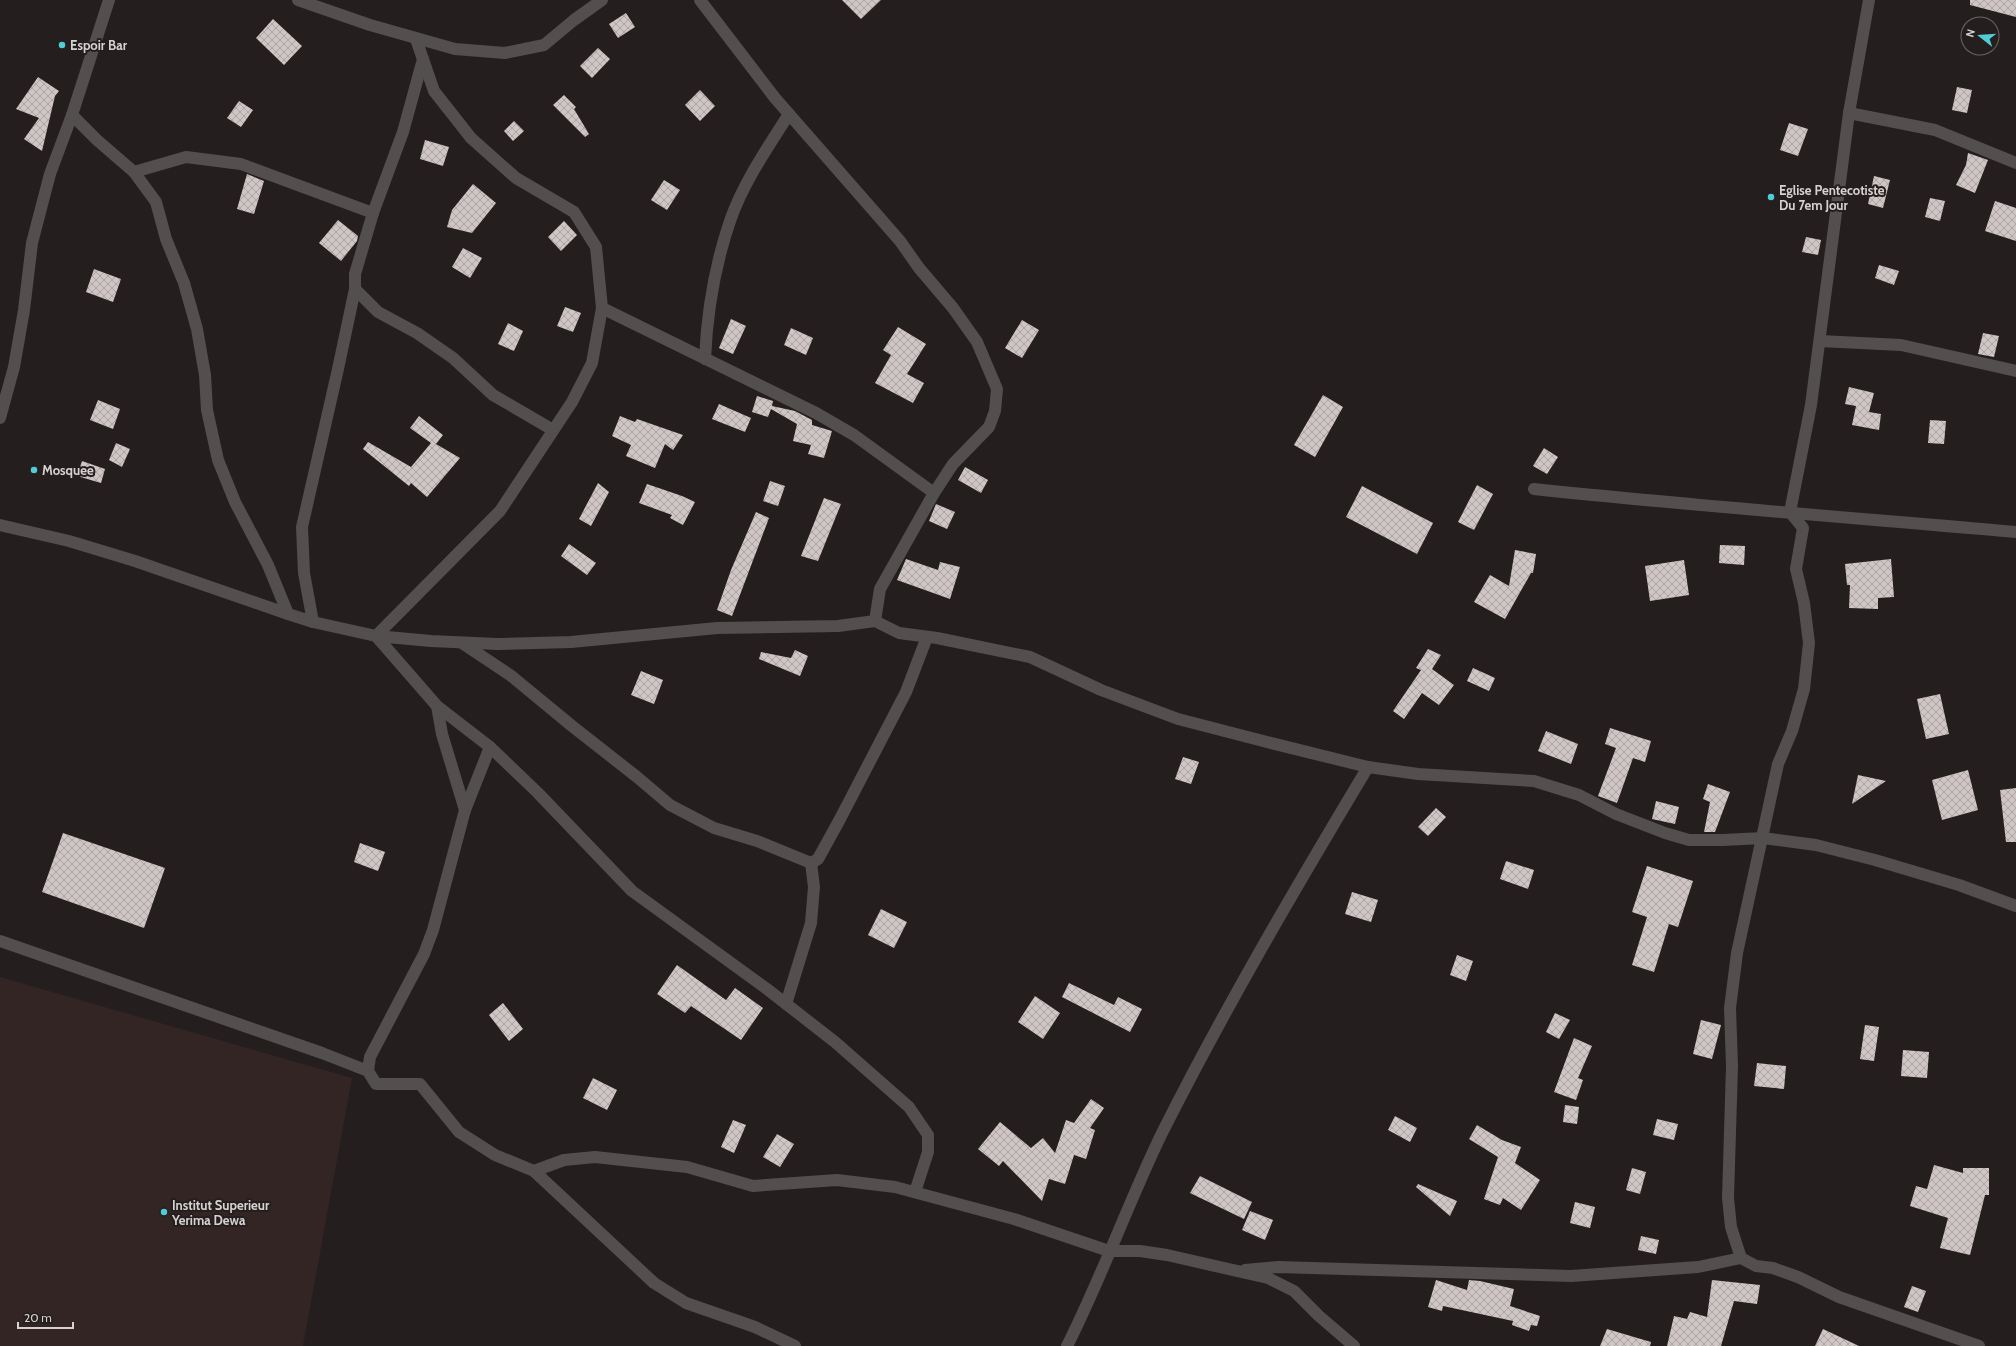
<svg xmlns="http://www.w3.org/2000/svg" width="2016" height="1346" viewBox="0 0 2016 1346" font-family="Cabin,sans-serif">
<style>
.built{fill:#322524}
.building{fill:url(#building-cross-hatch)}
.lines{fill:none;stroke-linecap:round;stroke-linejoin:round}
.minor{stroke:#534f4f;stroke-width:12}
.poi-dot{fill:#51ccd4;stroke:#251e1e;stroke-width:1.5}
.labels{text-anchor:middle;stroke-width:4;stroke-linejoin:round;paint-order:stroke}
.poi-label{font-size:13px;font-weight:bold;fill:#d7d2d2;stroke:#251e1e;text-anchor:start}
</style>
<defs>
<pattern id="building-cross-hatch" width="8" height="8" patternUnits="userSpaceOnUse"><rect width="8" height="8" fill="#cec5c4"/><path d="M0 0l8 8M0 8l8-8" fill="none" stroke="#aaa4a3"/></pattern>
</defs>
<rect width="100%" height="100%" fill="#251e1e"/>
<path class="built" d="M0,977L352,1078L303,1346H0Z"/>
<g class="building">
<path d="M842,0H881L861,19Z"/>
<path d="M1970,0H2016V17L1970,5Z"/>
<path d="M626,13L635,27L618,38L609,24Z"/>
<path d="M273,19L302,46L284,65L256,38Z"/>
<path d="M598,48L610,59L592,78L580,66Z"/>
<path d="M38,77L59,91L55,96L42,151L24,139L39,118L16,109Z"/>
<path d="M1957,87L1972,90L1967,113L1952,110Z"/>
<path d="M700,90L715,106L700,121L685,105Z"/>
<path d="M564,95L576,107L574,109L589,134L585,137L553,105Z"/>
<path d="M239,101L253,110L241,127L227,118Z"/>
<path d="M514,121L524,131L513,141L504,131Z"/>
<path d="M1789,123L1808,129L1798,156L1780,150Z"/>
<path d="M425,140L449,147L443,166L420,159Z"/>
<path d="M1968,153L1988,160L1975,193L1956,185L1966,165Z"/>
<path d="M247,174L264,181L254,214L237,209Z"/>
<path d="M1874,176L1890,180L1883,208L1868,204Z"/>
<path d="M664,180L680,190L667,210L651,200Z"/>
<path d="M473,184L496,203L472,233L447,227L452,210Z"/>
<path d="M1930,198L1945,201L1940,221L1925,217Z"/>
<path d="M1995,201L2016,208V241L1985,231Z"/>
<path d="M338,220L358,236L357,241L341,261L319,243Z"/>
<path d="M564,221L577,235L561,251L548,237Z"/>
<path d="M1806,237L1821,240L1818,255L1802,252Z"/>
<path d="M463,248L482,258L470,278L452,267Z"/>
<path d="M1879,265L1899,271L1894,285L1875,278Z"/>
<path d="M94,269L121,279L113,302L86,292Z"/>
<path d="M565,307L581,313L573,332L557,326Z"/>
<path d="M731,319L746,326L733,354L719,348Z"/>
<path d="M1022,320L1039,330L1022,358L1005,348Z"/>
<path d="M508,323L523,331L514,351L498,344Z"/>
<path d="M898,327L926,344L907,374L924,383L913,403L875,383L891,355L883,350Z"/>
<path d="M791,328L813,338L806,355L784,345Z"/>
<path d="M1983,333L1999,336L1994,357L1978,354Z"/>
<path d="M1849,387L1874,393L1869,412L1881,414L1879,430L1852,425L1856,406L1845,404Z"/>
<path d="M1323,395L1343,407L1315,457L1294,445Z"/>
<path d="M757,396L773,401L772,406L795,411L812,420V425L832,431L824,458L808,454L811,445L793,441L797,424L771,409L768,417L752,412Z"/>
<path d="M98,400L120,409L113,429L90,420Z"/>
<path d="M719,404L751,418L745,432L712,419Z"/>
<path d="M419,416L443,435L436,444L460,458L427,497L411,483L409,486L363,449L368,442L411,467L431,443L410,428Z"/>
<path d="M620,416L635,422L637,419L683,435L673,450L665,444L655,468L626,456L631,445L612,436Z"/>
<path d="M1930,420L1946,421L1944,444L1928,443Z"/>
<path d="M116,443L130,449L122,467L109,460Z"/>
<path d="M1544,448L1558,457L1547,474L1533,466Z"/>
<path d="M82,461L105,469L101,483L77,476Z"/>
<path d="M965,467L988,480L981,493L958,480Z"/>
<path d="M770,481L785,486L778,506L763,501Z"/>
<path d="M598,483L609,492L591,526L579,519Z"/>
<path d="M647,484L682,496L695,502L683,525L670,518L672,515L639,503Z"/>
<path d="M1477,485L1493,494L1474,530L1458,522Z"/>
<path d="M1362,486L1433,523L1417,554L1346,517Z"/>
<path d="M824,498L841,504L818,561L801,556Z"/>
<path d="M936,504L955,512L947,529L929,521Z"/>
<path d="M756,512L769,518L732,616L717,610L731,570Z"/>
<path d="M569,544L596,563L587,575L561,556Z"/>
<path d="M1720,545L1745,546L1744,565L1719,563Z"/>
<path d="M1515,550L1536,554L1533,573H1531L1505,619L1474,602L1490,575L1509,586Z"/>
<path d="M906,559L938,570L940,562L960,567L950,599L897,580Z"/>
<path d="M1891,559L1894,597L1878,598V609L1849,608L1850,585H1847L1845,564Z"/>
<path d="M1684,560L1689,595L1650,601L1645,566Z"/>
<path d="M1428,649L1441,655L1432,669L1454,685L1439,705L1422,693L1404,719L1393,711L1421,670L1416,668Z"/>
<path d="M795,650L808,656L800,676L759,659L761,652L791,658Z"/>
<path d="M1473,668L1495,678L1489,691L1467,681Z"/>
<path d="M641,671L663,680L654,704L631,695Z"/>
<path d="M1940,694L1949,734L1926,739L1917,699Z"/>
<path d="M1610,728L1651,741L1645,762L1633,758L1617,803L1598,796L1616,748L1605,744Z"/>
<path d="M1546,731L1578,744L1571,764L1538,751Z"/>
<path d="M1183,757L1199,762L1191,784L1175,779Z"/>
<path d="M1968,770L1978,810L1942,820L1932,780Z"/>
<path d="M1858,775L1886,781L1852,804Z"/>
<path d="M1708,784L1730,792L1715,832H1704L1710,802L1703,799Z"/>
<path d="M2016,788V842H2006L2000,790Z"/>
<path d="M1656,801L1679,807L1675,824L1652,819Z"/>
<path d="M1436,808L1446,817L1428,836L1418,827Z"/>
<path d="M63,833L165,868L144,928L42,892Z"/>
<path d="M360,843L385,852L378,871L354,862Z"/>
<path d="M1506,861L1534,870L1528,889L1500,879Z"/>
<path d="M1647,866L1693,881L1678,927L1669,924L1654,972L1632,965L1647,917L1632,912Z"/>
<path d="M1352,892L1378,900L1371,922L1345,914Z"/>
<path d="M881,909L907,922L894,948L868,935Z"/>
<path d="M1457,955L1473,961L1466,981L1450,975Z"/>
<path d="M677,965L726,1000L735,988L763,1008L741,1040L691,1006L685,1013L657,994Z"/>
<path d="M1069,983L1114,1005L1118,997L1142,1009L1130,1032L1062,997Z"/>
<path d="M1035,996L1060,1013L1043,1039L1018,1022Z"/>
<path d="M503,1003L523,1029L509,1041L489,1015Z"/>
<path d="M1555,1013L1570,1020L1559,1039L1546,1032Z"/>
<path d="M1701,1020L1721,1025L1712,1059L1693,1054Z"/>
<path d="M1865,1025L1879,1027L1874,1061L1860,1059Z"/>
<path d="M1574,1038L1592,1046L1578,1078L1583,1080L1576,1100L1554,1092Z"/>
<path d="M1903,1050L1929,1052L1927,1078L1901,1076Z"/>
<path d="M1757,1063L1786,1066L1784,1089L1754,1086Z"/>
<path d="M593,1078L617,1090L607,1110L583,1098Z"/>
<path d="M1091,1099L1104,1108L1090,1128L1095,1130L1086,1159L1074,1155L1065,1184L1049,1179L1042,1201L1003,1161L999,1166L978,1149L1000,1122L1031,1148L1043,1138L1055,1153L1066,1120L1074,1123Z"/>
<path d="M1565,1105L1579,1107L1577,1124L1563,1122Z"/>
<path d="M1395,1116L1417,1128L1410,1142L1388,1130Z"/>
<path d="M1657,1119L1678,1124L1674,1140L1653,1135Z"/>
<path d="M733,1120L746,1125L734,1153L721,1147Z"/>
<path d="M1477,1125L1502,1140L1521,1147L1515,1163L1540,1180L1521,1210L1503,1198L1500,1205L1484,1199L1498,1157L1469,1139Z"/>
<path d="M777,1134L794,1144L780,1167L763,1157Z"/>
<path d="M1934,1165L1963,1173V1168H1989V1195H1985L1970,1255L1940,1248L1948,1218L1910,1206L1916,1186L1927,1189Z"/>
<path d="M1632,1168L1646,1172L1640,1194L1626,1190Z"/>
<path d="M1200,1176L1252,1202L1244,1219L1190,1193Z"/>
<path d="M1418,1184L1457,1201L1450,1216L1416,1187Z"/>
<path d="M1575,1202L1595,1207L1590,1228L1570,1223Z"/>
<path d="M1250,1211L1273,1220L1265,1240L1242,1230Z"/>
<path d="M1641,1236L1659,1240L1656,1254L1638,1250Z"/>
<path d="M1436,1280L1467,1290L1469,1280L1480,1281L1514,1289L1510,1306L1540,1316L1537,1326L1531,1325L1529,1331L1512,1325L1513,1321L1443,1306L1442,1311L1428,1307Z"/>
<path d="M1712,1280L1760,1285L1757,1304L1734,1301L1721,1346H1667L1674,1316L1687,1319L1690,1312L1707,1317Z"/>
<path d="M1912,1286L1926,1291L1918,1312L1904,1307Z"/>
<path d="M1607,1329L1651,1342L1650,1346H1600Z"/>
<path d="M1823,1329L1859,1346H1815Z"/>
</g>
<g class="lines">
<g class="minor">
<path d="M298,0L370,25L455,49L505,53L544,45L574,20L602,0"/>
<path d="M700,0L775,98L900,241L919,268L953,308L977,342L997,389L995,411L989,427L953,464L934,493L880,589L875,621"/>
<path d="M1849,113L1935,130L2016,163"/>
<path d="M72,115L97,140L134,172L156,202L166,239L184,283L197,329L205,375L207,410L218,460L235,502L268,565L288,614"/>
<path d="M134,172L186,157L241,164L373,213"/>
<path d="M355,289L378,312L417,333L453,358L493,395L553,430"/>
<path d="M602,308L816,413L854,435L934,493"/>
<path d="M1820,341L1901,345L2016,371"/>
<path d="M705,359C707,312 715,265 730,221C743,183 768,147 789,114"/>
<path d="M0,418L14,367L24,310L32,243L50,174L72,115L109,0"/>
<path d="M1534,489C1695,506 1855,518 2016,532"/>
<path d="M1790,512L1811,405L1849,113L1869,0"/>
<path d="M0,525L69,541L135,561L288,614L313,622L376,636L431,641L497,644L571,642L717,628L838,626L875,621L899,633L937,638L1030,657L1101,690L1178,719L1267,742L1368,767L1418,774L1534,781L1579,795L1616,814L1665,833L1689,840H1723L1763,838L1816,845L1875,860L1959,885L2016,906"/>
<path d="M313,622L304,573L302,527L338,369L355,289V274L373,213L403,132L423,59"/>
<path d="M376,636L437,706L490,747L537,792L632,891L767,989L835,1042L909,1107L928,1135V1152L915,1192"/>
<path d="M376,636L500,511L572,402L592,363L602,308L596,247L574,212L516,178L471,138L434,91L416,39"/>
<path d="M462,643L510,675L572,726L637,777L670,805L714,828L757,841L811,863L818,859L840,819L906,692L927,637"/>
<path d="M437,706L442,734L465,810"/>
<path d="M0,941L322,1053L368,1071L376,1084H420L459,1132L495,1155L534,1171L654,1283L686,1303L755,1327L795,1346"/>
<path d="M786,1004L811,923L814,887L811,863"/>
<path d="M368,1071L370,1057L424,954L433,930L465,810L490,747"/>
<path d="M534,1171L564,1160L595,1157L687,1167L753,1186L837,1180L895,1187L1014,1219L1109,1251H1140L1167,1255L1268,1278L1294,1291L1319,1316L1354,1346"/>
<path d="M1741,1258L1731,1227L1728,1198L1732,1066L1730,1008L1737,953L1778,764L1792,731L1804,689L1809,643L1804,603L1796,569L1803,528L1790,512"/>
<path d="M1245,1270L1278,1267L1571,1276L1698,1267L1741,1258L1756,1266L1773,1268L1798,1277L1839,1297L1979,1346"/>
<path d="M1067,1346C1102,1277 1128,1203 1162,1133C1225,1008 1296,887 1368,767"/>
</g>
</g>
<g class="poi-dot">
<circle cx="62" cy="45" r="4"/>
<circle cx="1771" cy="197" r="4"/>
<circle cx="34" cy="470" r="4"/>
<circle cx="164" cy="1212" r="4"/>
</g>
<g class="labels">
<g class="poi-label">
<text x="70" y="50">Espoir Bar</text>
<text x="1779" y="195">Eglise Pentecotiste<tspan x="1779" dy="15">Du 7em Jour</tspan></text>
<text x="42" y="475">Mosquee</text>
<text x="172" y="1210">Institut Superieur<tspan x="172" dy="15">Yerima Dewa</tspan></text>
</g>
</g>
<g transform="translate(1980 36) rotate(287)"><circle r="19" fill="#251e1e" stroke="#6c6666"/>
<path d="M0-3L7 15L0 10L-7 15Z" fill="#51ccd4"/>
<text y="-6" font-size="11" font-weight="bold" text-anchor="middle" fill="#d7d2d2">N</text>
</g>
<path d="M18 1322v6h55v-6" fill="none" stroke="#d7d2d2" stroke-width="2"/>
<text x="24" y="1322" font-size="12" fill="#d7d2d2" stroke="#251e1e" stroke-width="3" paint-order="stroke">20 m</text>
</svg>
